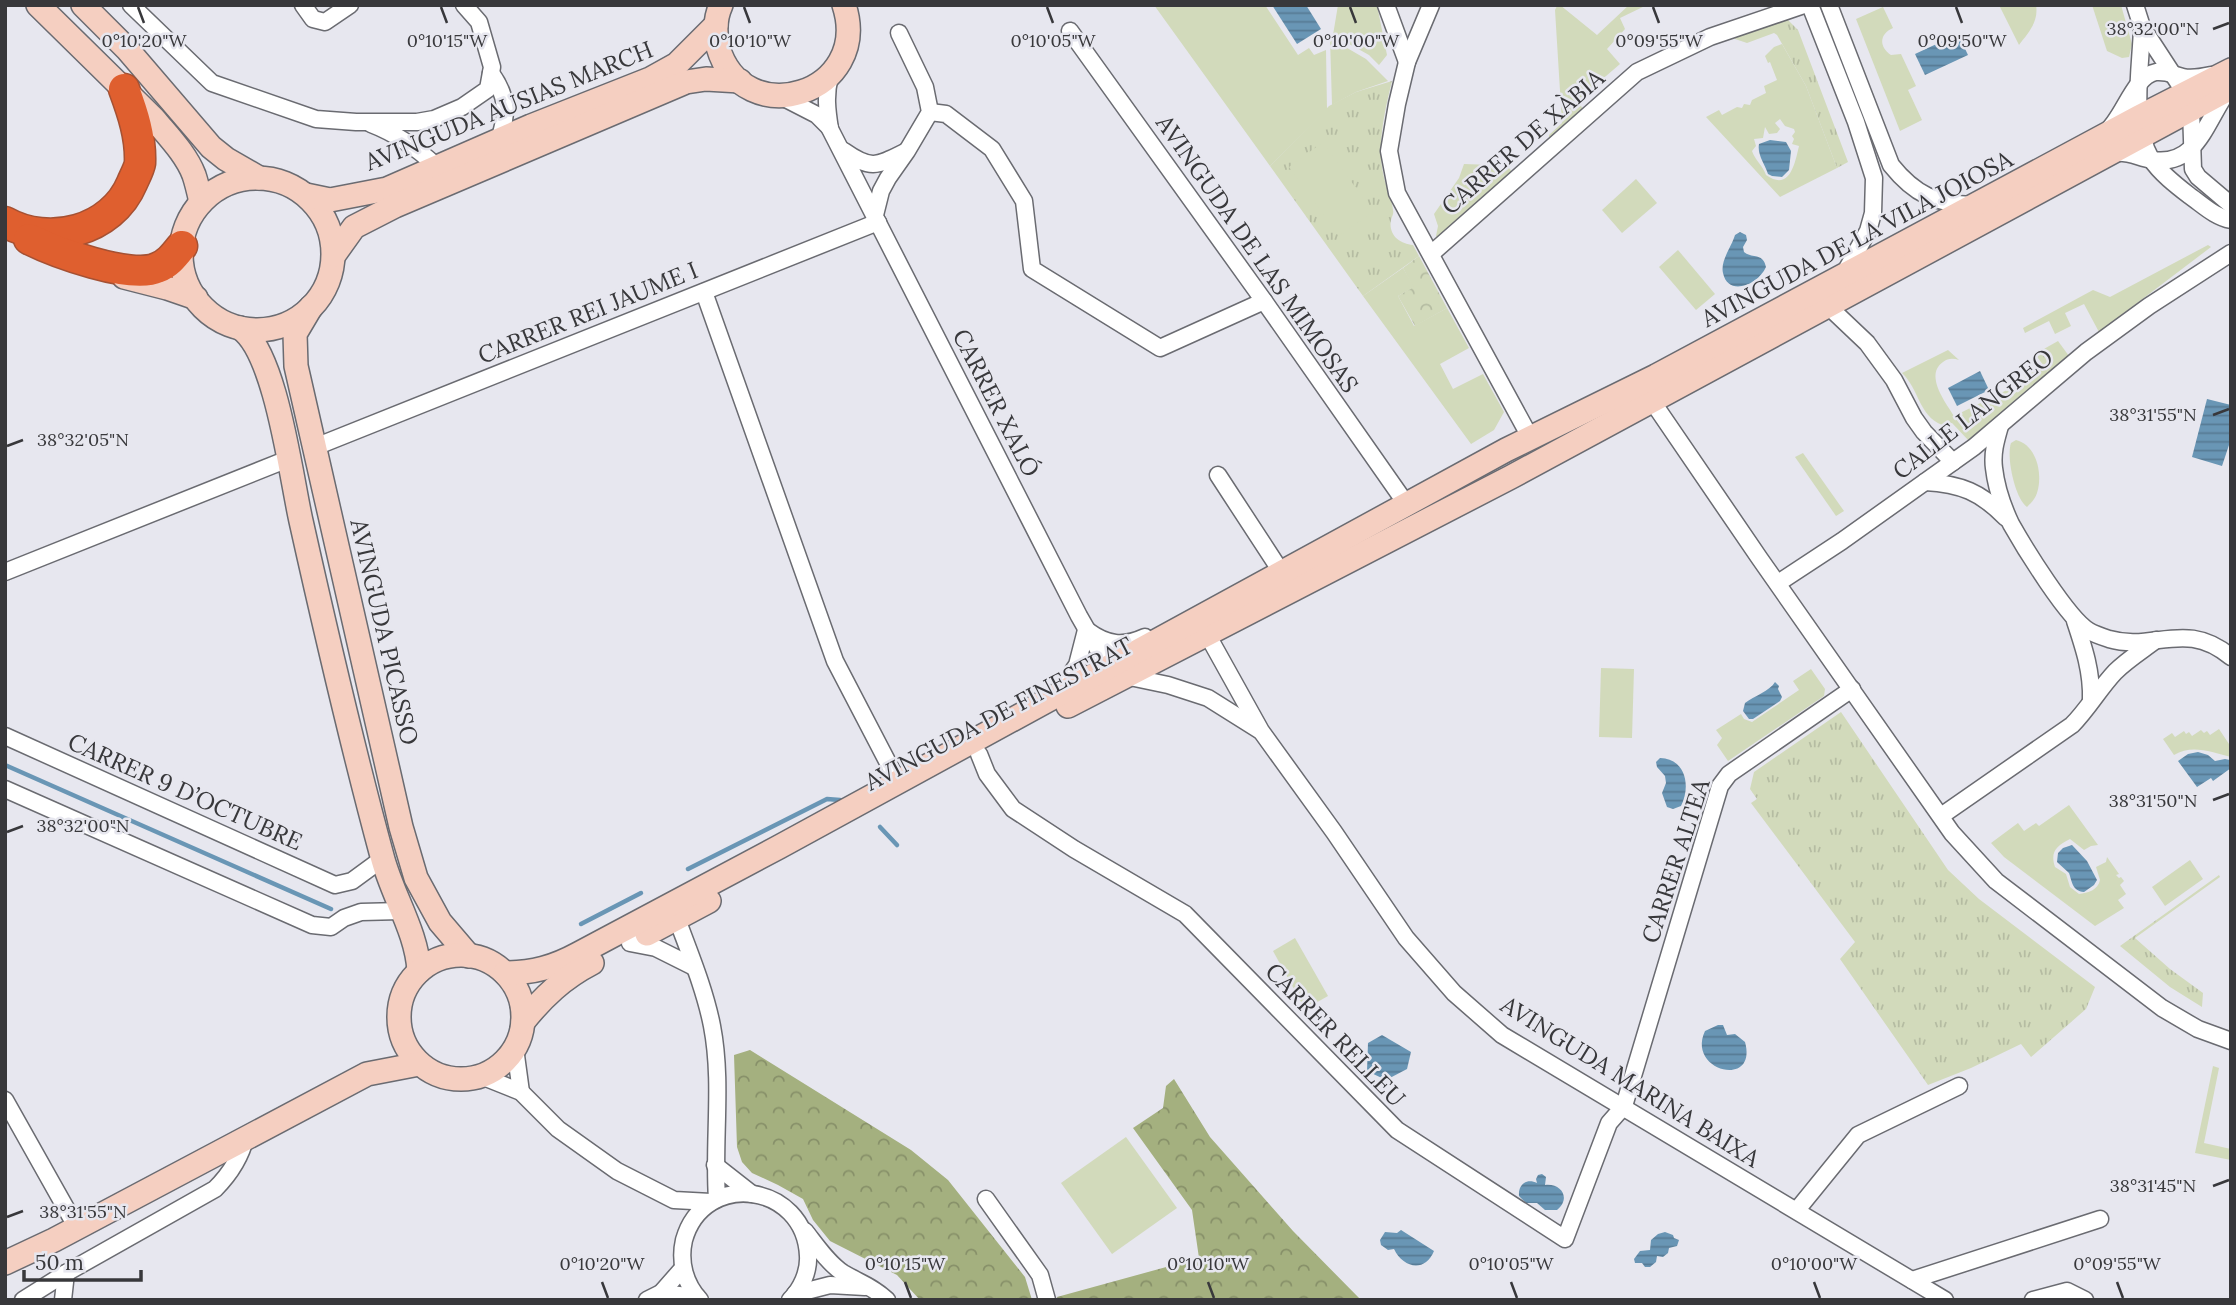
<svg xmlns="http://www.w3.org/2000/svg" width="2236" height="1305" viewBox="0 0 2236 1305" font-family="Lora,serif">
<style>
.grass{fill:url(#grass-tufts)}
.forest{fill:url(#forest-crowns)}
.park{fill:url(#park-crowns)}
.garden{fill:#d2dabb;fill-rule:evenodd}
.water{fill:url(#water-rules)}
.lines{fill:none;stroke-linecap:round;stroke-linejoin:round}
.stream{stroke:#6996b5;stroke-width:4.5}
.street-casing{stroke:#6a6b71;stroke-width:19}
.secondary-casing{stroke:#6a6b71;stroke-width:26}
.highway-casing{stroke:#a55133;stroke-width:33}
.street{stroke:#fff;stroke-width:16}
.secondary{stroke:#f5cfc1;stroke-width:23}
.highway{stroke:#df5f2f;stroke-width:30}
.ticks{fill:none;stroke:#38383b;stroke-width:2.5}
.labels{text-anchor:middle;stroke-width:5;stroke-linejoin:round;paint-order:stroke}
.street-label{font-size:24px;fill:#38383b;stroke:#e7e7ef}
.ticks-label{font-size:18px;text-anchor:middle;fill:#38383b;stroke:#e7e7ef;stroke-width:5;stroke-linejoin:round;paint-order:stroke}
</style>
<defs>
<pattern id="grass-tufts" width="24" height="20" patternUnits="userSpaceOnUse" patternTransform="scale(1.75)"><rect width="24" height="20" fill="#d2dabb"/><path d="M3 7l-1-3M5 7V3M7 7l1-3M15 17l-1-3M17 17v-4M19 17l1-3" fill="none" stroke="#b5bca2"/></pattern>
<pattern id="forest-crowns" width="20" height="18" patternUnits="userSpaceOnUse" patternTransform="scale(1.75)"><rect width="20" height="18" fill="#a4b07f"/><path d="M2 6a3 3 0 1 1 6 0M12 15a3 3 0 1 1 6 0" fill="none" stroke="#879069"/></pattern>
<pattern id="park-crowns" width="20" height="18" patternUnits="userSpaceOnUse" patternTransform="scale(1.75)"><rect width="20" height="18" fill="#d2dabb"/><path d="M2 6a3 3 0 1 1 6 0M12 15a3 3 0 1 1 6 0" fill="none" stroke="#b5bca2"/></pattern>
<pattern id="water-rules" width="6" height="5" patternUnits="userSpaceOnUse" patternTransform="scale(1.75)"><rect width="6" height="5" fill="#6996b5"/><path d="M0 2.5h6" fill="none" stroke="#577b94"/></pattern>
</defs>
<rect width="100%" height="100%" fill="#e7e7ef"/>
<g class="grass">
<path d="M1781,20H1788L1798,30L1848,162L1837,168L1806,86L1777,35L1774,33L1747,43L1735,39L1734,36Z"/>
<path d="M1392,81C1385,110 1377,143 1383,173C1385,185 1392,198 1393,210C1394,214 1392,216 1391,220C1388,235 1400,244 1413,245L1419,256L1363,296L1270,166L1329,106L1356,92Z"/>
<path d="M1841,712L1948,870L1979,899L2095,987L2086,1009L2031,1057L2021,1044L1971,1068L1928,1085L1840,959L1855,942L1751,803L1757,799L1750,789L1754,772Z"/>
<path d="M2219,875L2220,877L2135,938L2170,969L2203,993L2202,1007L2170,987L2120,946Z"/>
</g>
<g class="forest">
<path d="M750,1050L911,1150L948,1180L1025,1277L1032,1300H920L897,1275L830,1241L813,1220L803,1199L778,1185L752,1173L742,1162L737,1147L734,1055Z"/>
<path d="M1174,1079L1210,1137L1293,1231L1361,1300H1058L1057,1297L1199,1258L1192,1210L1133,1128L1163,1108L1166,1086Z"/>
</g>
<g class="park">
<path d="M1419,256L1447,308L1415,326L1398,296L1413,287L1403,268Z"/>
<path d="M2058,341L2069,356L2049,373L2035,354Z"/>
</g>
<g class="garden">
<path d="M1154,5H1265L1298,55L1309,48L1314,55L1326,50L1327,109L1270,166Z"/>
<path d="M1338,5H1377L1387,55L1379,65L1369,55L1333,35Z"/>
<path d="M1560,5L1597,35L1629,5H1647L1620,18L1625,29L1607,49L1620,64L1577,101L1584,110L1549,141V135L1562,123L1555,10L1557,6Z"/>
<path d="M1999,5H2036C2039,22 2028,33 2019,45Z"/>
<path d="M2092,5H2121L2132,44L2129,57L2122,58L2107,51Z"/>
<path d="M1883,7L1893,28C1879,34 1879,47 1891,55L1901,54L1916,86L1908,90L1922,120L1900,131L1856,19Z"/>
<path d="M1330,38L1366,59L1388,81L1356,92L1332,105Z"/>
<path d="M1782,44L1806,86L1837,168L1780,197L1706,117L1719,110L1722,115L1737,107L1742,108L1744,104L1750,105L1752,100L1766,93L1764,86L1777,80L1770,62L1768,63L1765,56L1774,47ZM1780,119L1785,126L1794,129L1795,132L1792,136L1794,139L1792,144L1799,146C1795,163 1790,192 1766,175C1763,166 1755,160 1752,151L1756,146L1754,139L1763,138L1765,127L1769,134L1777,133L1780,129L1775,123Z"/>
<path d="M1323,142L1373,212L1339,236L1289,167Z"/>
<path d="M1464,164L1492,165L1493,168H1509L1513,173L1438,239L1436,236L1438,226L1434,214L1459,178Z"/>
<path d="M1636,179L1657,203L1622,233L1602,210Z"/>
<path d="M2208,245L2211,247L2099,332L2084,304L2065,313L2071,326L2055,334L2049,321L2025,333L2023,328L2093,290L2110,297Z"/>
<path d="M1678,250L1715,294L1696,310L1659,267Z"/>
<path d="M1403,268L1414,287L1398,296L1414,326L1447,308L1469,348L1440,364L1453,389L1483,374L1504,412L1494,430L1471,444L1363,296Z"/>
<path d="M1948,350L1959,360C1953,358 1948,358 1943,362C1924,375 1946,403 1954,416L2009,389L2012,395L2028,382L2020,368L2029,366L2033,372L2043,366L2049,373L1969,441L1952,423L1942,425C1919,416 1919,389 1902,373Z"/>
<path d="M2016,440C2037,445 2043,475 2037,493C2035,499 2031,503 2027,507C2015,499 2006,457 2011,443Z"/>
<path d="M1803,453L1844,511L1836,516L1795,457Z"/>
<path d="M1601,668L1634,669L1632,738L1599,737Z"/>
<path d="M1811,669L1825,689L1824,696L1728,761L1717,745L1722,738L1716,730L1741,714L1744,719L1752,722L1799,690L1793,681Z"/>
<path d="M2219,729L2231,747V757C2211,752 2192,744 2174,755L2163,739L2172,733L2175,737L2184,731L2186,734L2189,732L2192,736L2201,730L2204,733L2207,731L2210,735Z"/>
<path d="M2069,805L2098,845L2091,846L2084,850L2070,839C2056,846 2050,852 2055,867L2066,874L2070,887L2079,894C2088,893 2098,890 2100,880L2096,867L2106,862L2107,857L2119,874L2116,875L2119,878L2121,877L2124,881L2120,885L2126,894L2118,900L2124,908L2095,926L2004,857L1991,843L2018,823L2024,831L2036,823L2039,826Z"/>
<path d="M2190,860L2203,879L2165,906L2152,887Z"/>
<path d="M1295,938L1328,996L1305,1009L1273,951Z"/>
<path d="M2213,1066L2219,1068L2204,1143L2231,1149V1160L2195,1153Z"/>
<path d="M1126,1137L1177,1208L1112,1254L1061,1183Z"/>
</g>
<g class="water">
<path d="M1272,5H1306L1321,29L1297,44Z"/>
<path d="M1958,34L1968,55L1925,75L1915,54Z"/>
<path d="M1770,140L1786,142L1791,151L1789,170L1782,177L1772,176L1768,174C1765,164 1757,155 1759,144Z"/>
<path d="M1740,232L1746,235L1747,240L1743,247L1744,252C1752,259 1763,252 1766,267C1758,285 1728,297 1723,273C1720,261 1732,246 1735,235Z"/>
<path d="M1980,371L1989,390L1957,406L1948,388Z"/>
<path d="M2207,399L2231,405V439L2222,466L2192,457Z"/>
<path d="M1775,682L1779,686L1778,689L1782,697L1780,701L1753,719H1749L1743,711L1745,703C1754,696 1770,691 1775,682Z"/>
<path d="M2198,752L2208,755L2215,761L2225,759L2230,760L2231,768L2213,781L2211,778L2197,787L2178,761L2188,754Z"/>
<path d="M1660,758C1686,759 1691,786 1681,806L1673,809L1667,807L1662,793L1666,783L1665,776L1657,767L1656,762Z"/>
<path d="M2072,845L2087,861L2097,880L2094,885L2084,892C2072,891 2072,881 2069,873L2057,862L2058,853L2063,848Z"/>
<path d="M1718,1025H1723L1727,1035L1735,1034L1745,1042C1758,1089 1686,1071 1705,1031Z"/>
<path d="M1382,1035L1411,1052L1407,1069L1386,1080L1367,1071L1368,1043Z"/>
<path d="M1542,1174L1546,1177L1545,1185C1562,1183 1571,1199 1557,1210H1545L1537,1203H1526L1519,1196C1518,1184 1527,1178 1537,1183L1536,1179L1538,1175Z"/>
<path d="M1401,1230L1434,1251C1425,1273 1403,1268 1394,1249L1388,1250L1381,1245L1380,1240L1385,1232L1397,1233Z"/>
<path d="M1665,1232L1673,1235L1674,1238L1679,1240L1677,1246L1669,1248L1668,1253L1663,1257L1657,1256L1656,1262L1650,1267H1645L1642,1263H1635L1634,1259L1640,1251L1650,1250L1651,1240L1658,1234Z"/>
</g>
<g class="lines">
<g class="stream">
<path d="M5,765L331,909"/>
<path d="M880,827L897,845"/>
<path d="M688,869L827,799L840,800"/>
<path d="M581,924L641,893"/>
</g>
<g class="street-casing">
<g id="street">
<path d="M131,5L212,83L316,119L356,122H417L434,119L462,107L488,89L492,67L479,22L464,5"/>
<path d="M303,5L313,19L325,22L350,5"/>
<path d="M1386,5L1407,62"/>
<path d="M1431,5L1407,62L1397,104L1389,151L1397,193L1530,437"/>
<path d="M1810,5L1856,122L1874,178L1873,213L1868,231L1844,274"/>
<path d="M1829,5L1891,165C1915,195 1936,204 1974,205"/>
<path d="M2135,5L2142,27L2185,93L2191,110L2193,169L2198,177L2231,205"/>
<path d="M2142,27C2141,68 2130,122 2151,159C2160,173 2177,186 2190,196C2203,205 2215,217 2231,220"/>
<path d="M1070,31L1264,301L1407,505"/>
<path d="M491,73C508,97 508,113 499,140"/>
<path d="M830,76C825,95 827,110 830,129L1079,616L1103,658L1118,672L1125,676L1168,685L1208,698L1259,730"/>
<path d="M780,96L817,115L830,128"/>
<path d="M930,112L946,114L992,149L1024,201L1032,269L1160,348L1264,301"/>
<path d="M371,124C397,134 417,148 436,166"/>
<path d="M2107,131C2124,116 2134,76 2156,72C2168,71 2173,75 2183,77C2192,79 2202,77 2211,75"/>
<path d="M844,151C871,170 877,166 905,152"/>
<path d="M2115,153C2129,151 2139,158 2153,160C2193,166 2204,129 2222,100L2224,92"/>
<path d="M875,215L881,191L888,178L907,151L930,112L925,87L899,33"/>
<path d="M1431,254L1637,72L1710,37L1804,5"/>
<path d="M704,292L835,661L898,782"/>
<path d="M1828,306L1867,343L1894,380L1914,418L1924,432L1953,462"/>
<path d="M1652,401L1760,559L1952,833L1996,881L2162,1008L2198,1029L2231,1041"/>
<path d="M2000,426C1996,440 1992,453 1994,468C1996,486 2003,507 2011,524C2024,547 2068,619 2089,631C2094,634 2103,637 2109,639C2154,652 2186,619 2231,657"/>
<path d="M315,447L878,222"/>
<path d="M1218,475L1282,573"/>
<path d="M1925,482C1961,484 1981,492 2006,518"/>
<path d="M5,572L288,459"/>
<path d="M1778,583L1842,541L1974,447L2086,352L2149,306L2231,253"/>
<path d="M2075,621C2084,648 2092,672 2091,700"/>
<path d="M1088,631C1107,645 1123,647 1145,637"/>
<path d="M1207,634L1261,731L1334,832L1406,938L1454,993L1502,1035L1945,1300"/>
<path d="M1059,691L1077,665L1086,630"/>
<path d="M5,736L335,885L352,881L382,859"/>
<path d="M979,754L987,774L1013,809L1074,849L1185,914L1397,1130L1565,1239L1609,1123L1624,1106L1720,786L1729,774L1852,689"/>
<path d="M5,789L312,925L331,927L344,918L361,912L401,911"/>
<path d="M1941,816L2072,725C2088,709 2099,689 2115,672C2127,660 2143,650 2156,640"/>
<path d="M677,919C690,954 705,990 712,1026C723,1083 713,1141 717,1199"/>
<path d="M630,943L656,948L694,967"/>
<path d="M515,1048L521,1092"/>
<path d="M481,1076L521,1092L558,1129L617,1171L674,1200L711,1202"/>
<path d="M5,1100L77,1228"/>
<path d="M715,1165L752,1194"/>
<path d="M986,1199L1040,1275L1047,1300"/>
<path d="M1797,1210L1858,1135L1959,1086"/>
<path d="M805,1231C816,1245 828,1263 843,1273C860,1283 872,1286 887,1300"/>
<path d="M1912,1280L2100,1219"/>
<path d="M661,1293L697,1297"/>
<path d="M795,1294L830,1285L865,1287"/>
<path d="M23,1300L66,1273L215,1189C230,1174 241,1157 246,1136"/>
<path d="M63,1300L66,1273"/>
<path d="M647,1300L661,1293L683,1268"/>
<path d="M700,1300C685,1284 679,1262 684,1240C704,1169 805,1183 808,1256C809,1272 801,1289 790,1300"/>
<path d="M2033,1300L2067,1291L2085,1300"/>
</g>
</g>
<g class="secondary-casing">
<g id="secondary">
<path d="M38,5L154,119C168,136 186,154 194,175C197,184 199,193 201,202"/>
<path d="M83,5L127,49L211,147L226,159L259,178"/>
<path d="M721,5C715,18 715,34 718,47C743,134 873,94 844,5"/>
<circle cx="257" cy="254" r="76"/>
<path d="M306,195L330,200L387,189L531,126L650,79L677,64L716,25"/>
<path d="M334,255L354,227L395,206L686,82L706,79L740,81"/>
<path d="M124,277L167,288L196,298"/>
<path d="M311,307L295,334L296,366L401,827L416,878L440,922L469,956"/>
<path d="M240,328C276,352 291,477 301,521C326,633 352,745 382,856C392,895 417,932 419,971"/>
<path d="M1068,706L1511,477L2231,88"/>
<path d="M647,934L709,901"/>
<circle cx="461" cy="1017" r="62"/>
<path d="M505,973C533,973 554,967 578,954L779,847L1506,450L1656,376L2139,117L2231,70"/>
<path d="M523,1022C543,997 563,978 592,963"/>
<path d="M5,1263L54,1240L367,1074L419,1064"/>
</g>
</g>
<g class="highway-casing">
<g id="highway">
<path d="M5,222C49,247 112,231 132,183C135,176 139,169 140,163C141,137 133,113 124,89"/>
<path d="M29,239C55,252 131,280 157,268C168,264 174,256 182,246"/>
</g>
</g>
<use href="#street" class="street"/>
<use href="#secondary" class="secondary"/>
<use href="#highway" class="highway"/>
</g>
<path class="ticks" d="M138,7L144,23M441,7L447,23M744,7L750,23M1047,7L1053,23M1350,7L1356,23M1653,7L1659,23M1956,7L1962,23M2213,29L2229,23M2213,415L2229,409M7,446L23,440M2213,800L2229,794M7,832L23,826M2213,1186L2229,1180M7,1217L23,1211M602,1282L608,1298M905,1282L911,1298M1208,1282L1214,1298M1511,1282L1517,1298M1814,1282L1820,1298M2117,1282L2123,1298"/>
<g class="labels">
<g class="street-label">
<text transform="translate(509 106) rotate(-22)" y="8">AVINGUDA AUSIAS MARCH</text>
<text transform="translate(1523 142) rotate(-41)" y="8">CARRER DE XÀBIA</text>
<text transform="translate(1857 239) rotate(-28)" y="8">AVINGUDA DE LA VILA JOIOSA</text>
<text transform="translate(1257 254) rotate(55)" y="8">AVINGUDA DE LAS MIMOSAS</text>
<text transform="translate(588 313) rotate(-22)" y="8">CARRER REI JAUME I</text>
<text transform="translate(996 403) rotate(63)" y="8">CARRER XALÓ</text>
<text transform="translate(1973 414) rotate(-38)" y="8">CALLE LANGREO</text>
<text transform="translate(384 632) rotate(77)" y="8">AVINGUDA PICASSO</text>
<text transform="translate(999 714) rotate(-28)" y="8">AVINGUDA DE FINESTRAT</text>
<text transform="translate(185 792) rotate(24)" y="8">CARRER 9 D’OCTUBRE</text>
<text transform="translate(1676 861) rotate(-72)" y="8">CARRER ALTEA</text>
<text transform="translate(1335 1035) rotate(46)" y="8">CARRER RELLEU</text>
<text transform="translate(1630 1082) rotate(32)" y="8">AVINGUDA MARINA BAIXA</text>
</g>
</g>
<g class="ticks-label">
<text x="2153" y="35">38°32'00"N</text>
<text x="1659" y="47">0°09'55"W</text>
<text x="144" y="47">0°10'20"W</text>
<text x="447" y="47">0°10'15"W</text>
<text x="750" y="47">0°10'10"W</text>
<text x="1053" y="47">0°10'05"W</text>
<text x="1356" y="47">0°10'00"W</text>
<text x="1962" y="47">0°09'50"W</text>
<text x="2153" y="421">38°31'55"N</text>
<text x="83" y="446">38°32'05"N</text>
<text x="2153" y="807">38°31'50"N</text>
<text x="83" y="832">38°32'00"N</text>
<text x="2153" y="1192">38°31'45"N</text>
<text x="83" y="1218">38°31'55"N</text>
<text x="602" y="1270">0°10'20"W</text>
<text x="905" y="1270">0°10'15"W</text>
<text x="1208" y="1270">0°10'10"W</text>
<text x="1511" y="1270">0°10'05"W</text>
<text x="1814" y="1270">0°10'00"W</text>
<text x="2117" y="1270">0°09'55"W</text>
</g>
<rect width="2236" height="1305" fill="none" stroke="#38383b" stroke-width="14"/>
<path d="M24 1270v10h117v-10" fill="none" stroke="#38383b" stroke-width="3.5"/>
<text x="35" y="1270" font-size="21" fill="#38383b" stroke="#e7e7ef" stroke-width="5" paint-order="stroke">50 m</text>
</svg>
